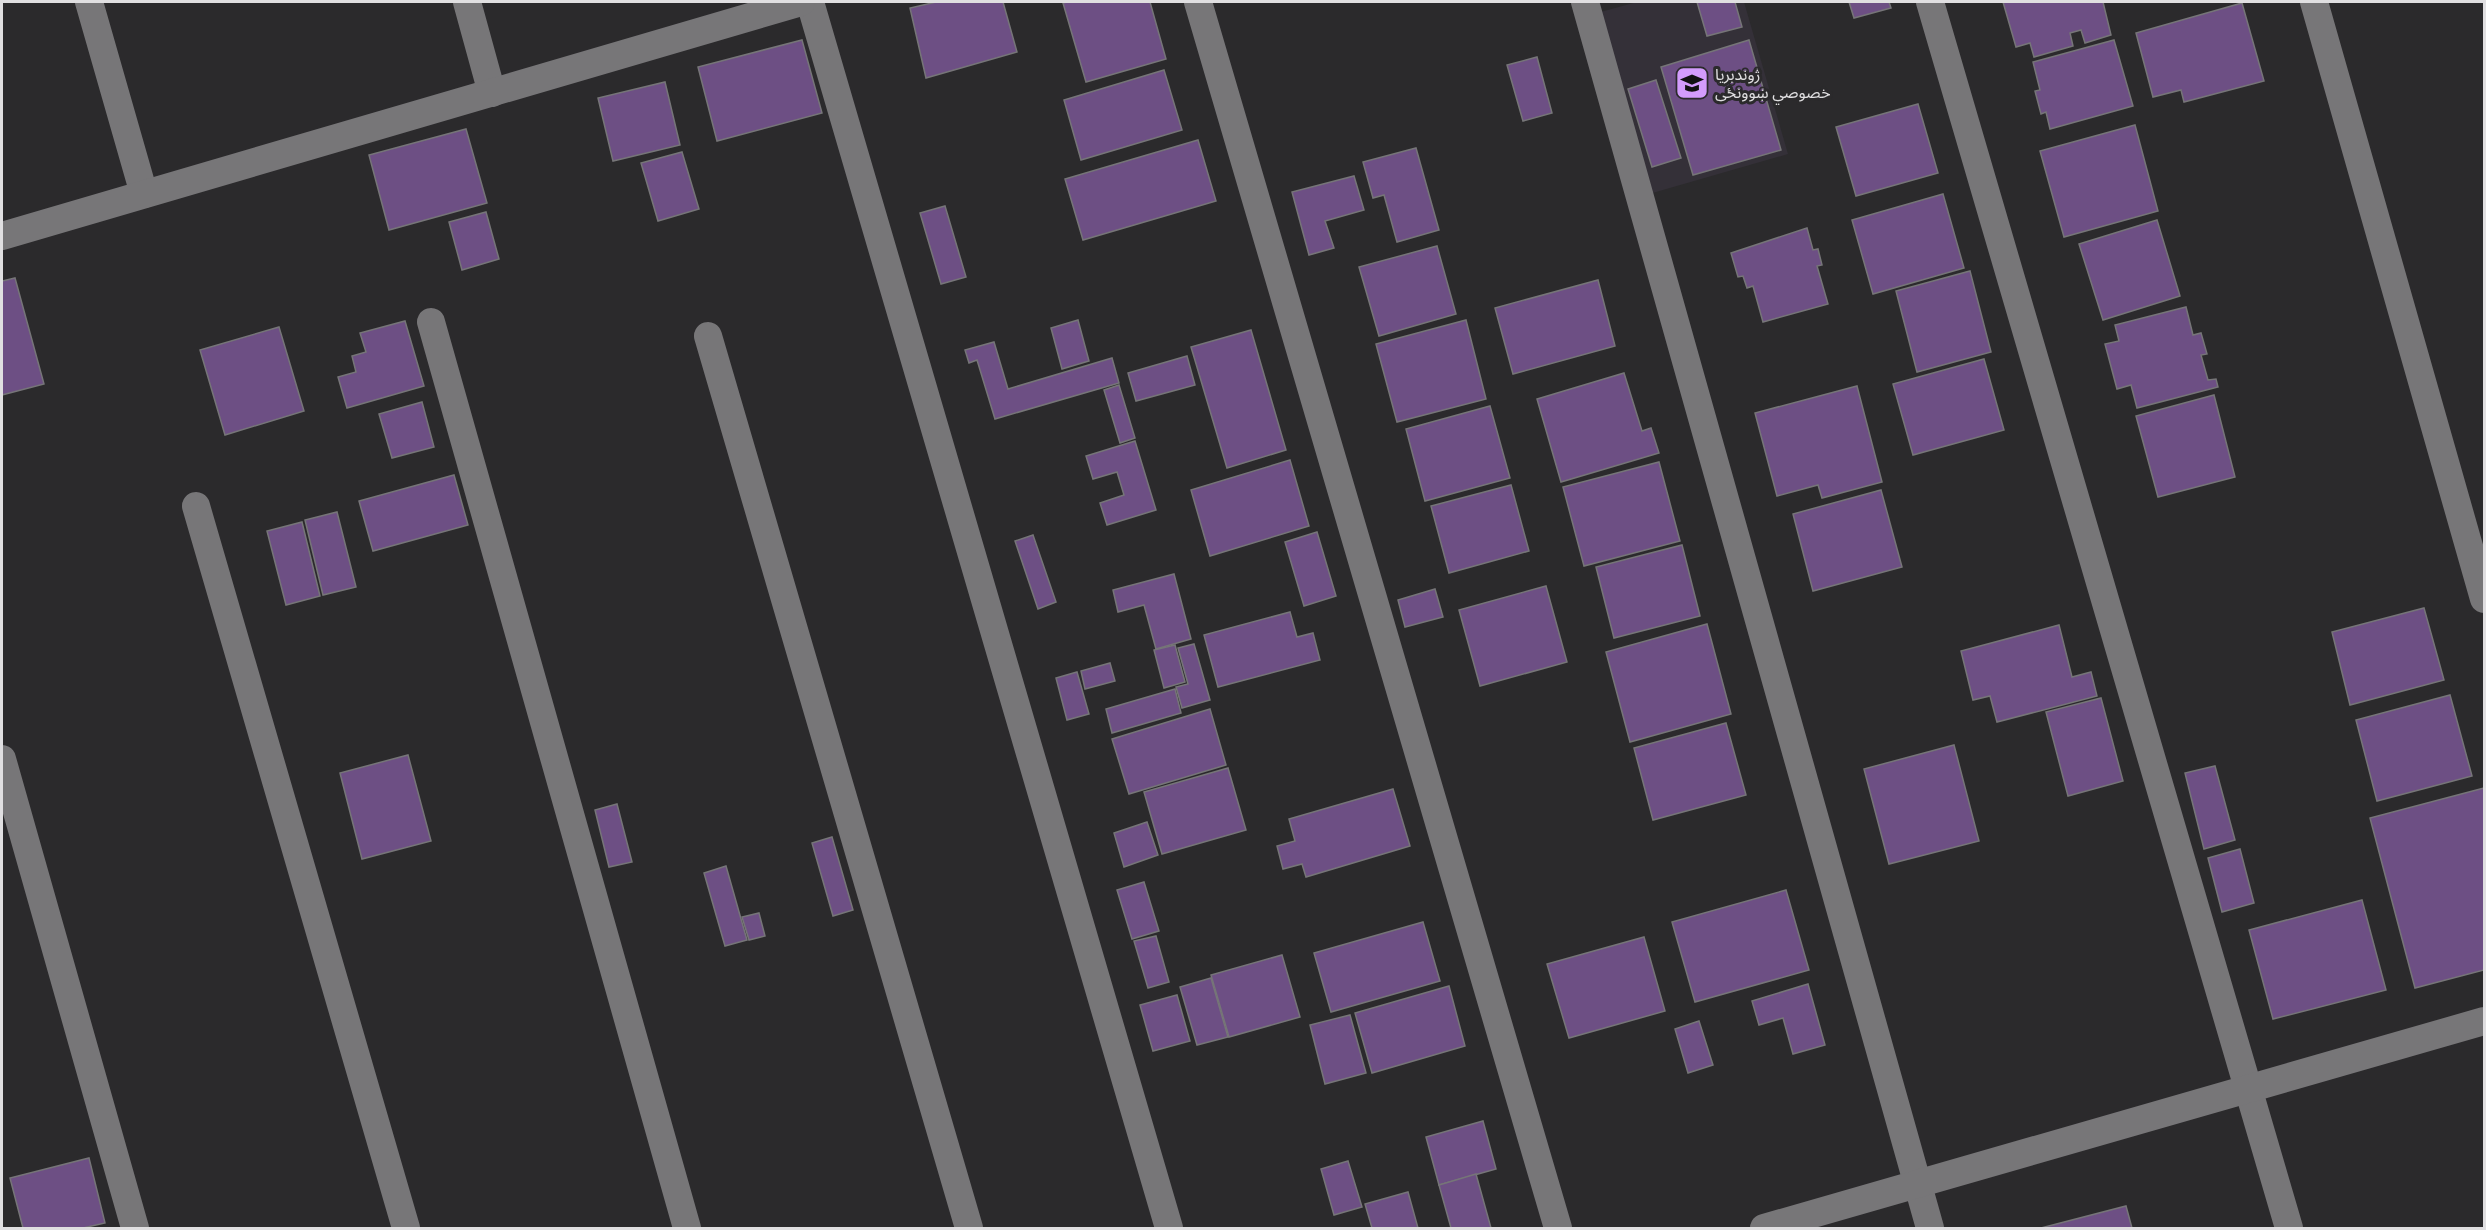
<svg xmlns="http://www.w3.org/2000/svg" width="2486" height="1230" viewBox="0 0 2486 1230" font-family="'Roboto Condensed','Noto Sans Arabic',sans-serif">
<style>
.built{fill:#343038}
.building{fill:#6d4f84;stroke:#767578;stroke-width:1.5}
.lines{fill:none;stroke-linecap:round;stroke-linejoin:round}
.minor{stroke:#777678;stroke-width:28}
.labels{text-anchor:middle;stroke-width:6;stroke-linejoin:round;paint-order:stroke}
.poi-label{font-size:16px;fill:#e0dfe1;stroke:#2b2a2c;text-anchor:start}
</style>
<rect width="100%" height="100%" fill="#2b2a2c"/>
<path class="built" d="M1637,2H1744L1788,154L1649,194L1597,13Z"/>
<g class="building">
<path d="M936,2H1003L1017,52L926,78L910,8Z"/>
<path d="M1067,2H1150L1166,59L1086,82L1063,3Z"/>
<path d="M1697,2H1735L1742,27L1707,36Z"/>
<path d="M1849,2H1889L1891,8L1854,18Z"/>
<path d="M2003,2H2103L2111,35L2085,43L2081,30L2070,33L2073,46L2034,57L2030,43L2016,47Z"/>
<path d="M2242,3L2264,81L2184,102L2181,90L2153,97L2136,33Z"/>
<path d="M802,40L822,113L717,141L698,67Z"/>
<path d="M1749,40L1781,150L1693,175L1661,67Z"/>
<path d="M2114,40L2133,106L2050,129L2046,112L2041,114L2035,91L2040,90L2033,62Z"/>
<path d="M1537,57L1552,113L1523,121L1507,65Z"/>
<path d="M1164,70L1182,130L1081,160L1064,100Z"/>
<path d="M1656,80L1681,158L1652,167L1628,89Z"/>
<path d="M665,82L680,145L613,161L598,98Z"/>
<path d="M1918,104L1938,173L1856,196L1836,127Z"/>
<path d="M2135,125L2158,211L2064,237L2040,151Z"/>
<path d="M466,129L487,203L389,230L369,155Z"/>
<path d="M1198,140L1216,201L1083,240L1065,179Z"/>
<path d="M1416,148L1439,230L1397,242L1384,195L1373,198L1363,162Z"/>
<path d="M682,152L699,209L658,221L641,163Z"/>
<path d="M1354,176L1364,210L1325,221L1334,248L1309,255L1292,192Z"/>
<path d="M1943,194L1964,268L1873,294L1852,220Z"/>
<path d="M945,206L966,277L941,284L920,213Z"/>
<path d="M486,212L499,259L462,270L449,222Z"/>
<path d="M2157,220L2180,296L2103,320L2079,244Z"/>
<path d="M1807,228L1813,250L1818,249L1822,265L1817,266L1828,304L1763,322L1753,286L1747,288L1743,276L1738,277L1731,253Z"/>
<path d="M1437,246L1456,314L1379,336L1359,267Z"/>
<path d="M1970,271L1991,352L1917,372L1896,291Z"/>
<path d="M15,278L44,384L2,395V281Z"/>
<path d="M1598,280L1615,346L1513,374L1495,308Z"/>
<path d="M2186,307L2193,335L2201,333L2207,354L2201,355L2208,380L2216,379L2218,387L2137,408L2131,385L2117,389L2105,344L2119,341L2115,325Z"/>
<path d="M1078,320L1089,361L1062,369L1051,328Z"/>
<path d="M1466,320L1486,399L1397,422L1376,344Z"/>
<path d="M405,321L424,386L347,408L338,377L356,372L352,356L366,352L360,333Z"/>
<path d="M279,327L304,411L225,435L200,350Z"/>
<path d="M1251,330L1286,450L1227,468L1191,347Z"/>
<path d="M994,342L1008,389L1112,358L1119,383L995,419L977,360L969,363L965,350Z"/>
<path d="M1187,356L1195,385L1136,401L1128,373Z"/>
<path d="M1984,359L2004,430L1913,455L1893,384Z"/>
<path d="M1624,373L1642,431L1651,428L1659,453L1561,482L1537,399Z"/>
<path d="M1119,385L1135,438L1120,443L1104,390Z"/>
<path d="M1857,386L1882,482L1822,498L1818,485L1777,496L1755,413Z"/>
<path d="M2214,395L2235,477L2158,497L2136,416Z"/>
<path d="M422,402L434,447L392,458L379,414Z"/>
<path d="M1490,406L1510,478L1425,501L1406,429Z"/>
<path d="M1135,441L1156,510L1107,525L1100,503L1124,495L1117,472L1093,479L1086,456Z"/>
<path d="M1290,460L1309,526L1210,556L1191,490Z"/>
<path d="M1659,462L1680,541L1584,566L1563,487Z"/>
<path d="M454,475L468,525L373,551L359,501Z"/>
<path d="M1511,485L1529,551L1449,573L1431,506Z"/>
<path d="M1881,490L1902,567L1813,591L1793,514Z"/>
<path d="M337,512L356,587L323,595L305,520Z"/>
<path d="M302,522L320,596L286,605L267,531Z"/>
<path d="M1317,532L1336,596L1304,606L1285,542Z"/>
<path d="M1033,535L1056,602L1038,609L1015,541Z"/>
<path d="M1682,545L1700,616L1614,638L1596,567Z"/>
<path d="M1174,574L1191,639L1156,649L1144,605L1118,612L1113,590Z"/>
<path d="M1546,586L1567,662L1480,686L1459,610Z"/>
<path d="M1435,589L1443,617L1405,627L1398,600Z"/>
<path d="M2424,608L2444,680L2350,705L2332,632Z"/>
<path d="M1290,612L1297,637L1313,633L1320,660L1218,687L1204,635Z"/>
<path d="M1707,624L1731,714L1630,742L1606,652Z"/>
<path d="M2059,625L2072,677L2091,672L2097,696L1997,722L1990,696L1973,700L1961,651Z"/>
<path d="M1194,644L1210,700L1182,708L1176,687L1188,684L1178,648Z"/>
<path d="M1175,645L1185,682L1164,688L1154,650Z"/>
<path d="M1110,663L1115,681L1085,689L1081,671Z"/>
<path d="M1077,672L1089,714L1067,720L1056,678Z"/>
<path d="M1175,689L1181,713L1112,733L1106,709Z"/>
<path d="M2450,695L2472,776L2377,801L2356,720Z"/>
<path d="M2101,698L2123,781L2068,796L2046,712Z"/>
<path d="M1210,709L1226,765L1129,794L1112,739Z"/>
<path d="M1726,723L1746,795L1653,820L1634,748Z"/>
<path d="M1954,745L1979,841L1889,864L1864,769Z"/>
<path d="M408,755L431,841L362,859L340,773Z"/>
<path d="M2215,766L2235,840L2204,849L2185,773Z"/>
<path d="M1228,768L1246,830L1162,854L1144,792Z"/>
<path d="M2484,788V970L2415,988L2370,818Z"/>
<path d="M1393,789L1410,846L1306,877L1302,864L1283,869L1277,846L1295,841L1289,819Z"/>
<path d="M617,804L632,862L609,867L595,810Z"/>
<path d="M1147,822L1158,855L1124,867L1114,833Z"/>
<path d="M832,837L853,910L833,916L812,843Z"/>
<path d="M2240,849L2254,903L2222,912L2208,858Z"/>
<path d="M726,866L747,940L725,946L704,873Z"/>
<path d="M1144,882L1159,931L1132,939L1117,890Z"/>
<path d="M1786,890L1809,970L1695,1002L1672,922Z"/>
<path d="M2362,900L2386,990L2273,1019L2249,930Z"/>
<path d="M759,913L765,936L749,940L742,917Z"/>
<path d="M1423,922L1440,981L1331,1012L1314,953Z"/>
<path d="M1156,936L1169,982L1148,988L1134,941Z"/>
<path d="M1644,937L1665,1011L1569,1038L1547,964Z"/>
<path d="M1282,955L1300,1017L1229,1037L1211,975Z"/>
<path d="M1211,978L1228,1037L1197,1045L1180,987Z"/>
<path d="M1808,984L1825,1045L1793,1054L1783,1018L1759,1025L1752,1001Z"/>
<path d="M1449,986L1465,1046L1372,1073L1355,1013Z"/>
<path d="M1177,995L1190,1041L1153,1051L1140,1005Z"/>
<path d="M1350,1015L1366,1073L1325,1084L1310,1025Z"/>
<path d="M1699,1021L1713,1065L1688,1073L1675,1029Z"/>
<path d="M1483,1121L1496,1169L1439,1185L1426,1137Z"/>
<path d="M89,1158L105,1223L83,1228H23L10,1178Z"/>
<path d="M1348,1161L1362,1207L1334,1215L1321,1169Z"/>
<path d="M1476,1174L1491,1228H1451L1439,1185Z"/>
<path d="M1408,1192L1418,1228H1372L1365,1204Z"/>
<path d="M2126,1206L2132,1228H2041Z"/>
</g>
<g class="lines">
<g class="minor">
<path d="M89,2L144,194"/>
<path d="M467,2L492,93"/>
<path d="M810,2L1169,1228"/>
<path d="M1198,2L1558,1228"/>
<path d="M1585,2L1930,1228"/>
<path d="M1930,2L2289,1228"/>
<path d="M2314,2L2484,599"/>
<path d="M2,236L801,2"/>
<path d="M431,322L687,1228"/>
<path d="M708,336L969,1228"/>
<path d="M196,506L406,1228"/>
<path d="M2,759L135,1228"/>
<path d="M1764,1228L2484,1021"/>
</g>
</g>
<defs>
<g id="school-square" transform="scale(1.725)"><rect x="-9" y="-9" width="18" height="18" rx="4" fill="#d39cfc" stroke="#2b2a2c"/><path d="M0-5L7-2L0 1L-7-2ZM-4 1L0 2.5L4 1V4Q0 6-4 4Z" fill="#111"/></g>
</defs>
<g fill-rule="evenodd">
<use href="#school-square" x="1692" y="83"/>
</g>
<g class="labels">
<g class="poi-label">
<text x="1715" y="80">ژوندبریا<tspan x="1715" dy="18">خصوصي ښوونځی</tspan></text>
</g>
</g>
<rect width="2486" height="1230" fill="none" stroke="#e0dfe1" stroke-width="6"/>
</svg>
